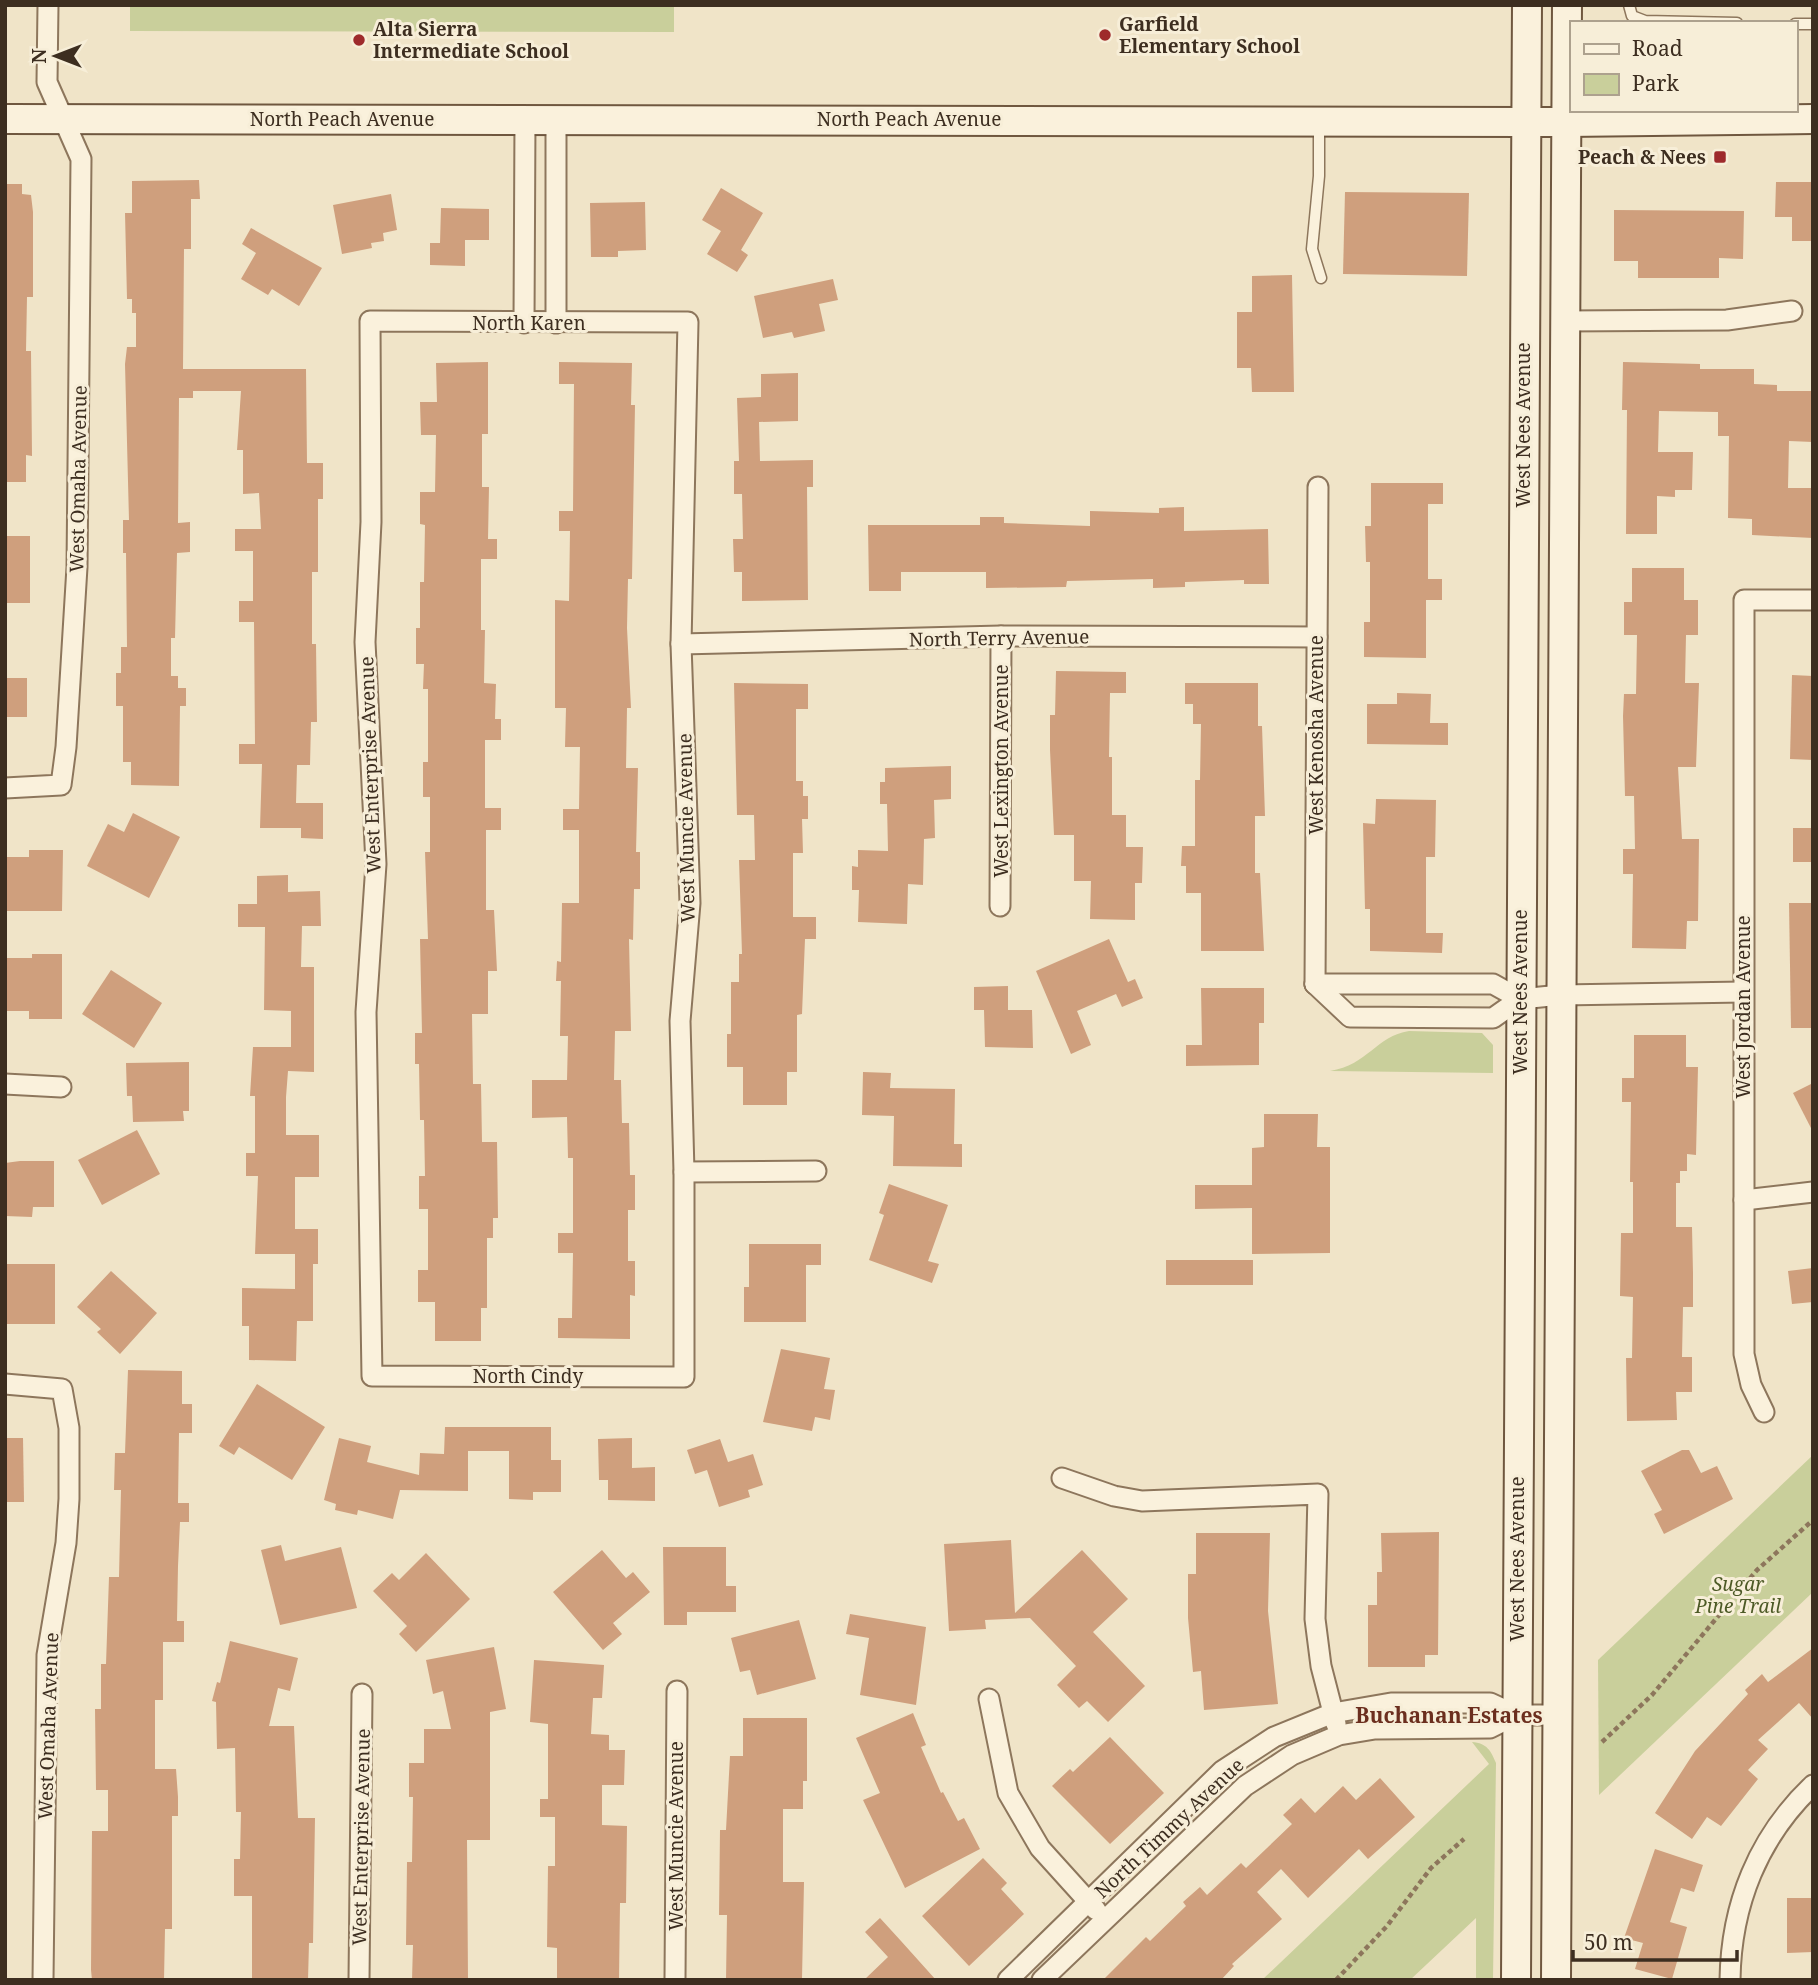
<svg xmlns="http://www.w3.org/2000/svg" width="1818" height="1985" viewBox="0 0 1818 1985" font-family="'Noto Serif',serif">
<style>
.green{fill:#c9cf9b}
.building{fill:#cf9f7d}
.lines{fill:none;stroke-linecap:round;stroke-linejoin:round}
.lane-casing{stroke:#8d765c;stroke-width:13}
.street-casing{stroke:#8d765c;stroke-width:23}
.secondary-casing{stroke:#6f573f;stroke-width:32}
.path{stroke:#8d765c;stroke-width:4.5;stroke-dasharray:5 3.5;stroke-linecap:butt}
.lane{stroke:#faf1dc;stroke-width:10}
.street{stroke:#faf1dc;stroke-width:19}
.secondary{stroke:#faf1dc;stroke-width:28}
.poi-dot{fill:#9e2a2b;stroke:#f7eed8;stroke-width:2.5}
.labels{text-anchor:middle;stroke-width:6;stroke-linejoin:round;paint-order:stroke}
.poi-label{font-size:19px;font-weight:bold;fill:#3d2e20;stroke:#f7eed8;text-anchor:start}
.street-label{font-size:19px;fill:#3d2e20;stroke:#f7eed8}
.park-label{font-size:19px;font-style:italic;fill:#4d5a26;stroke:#f7eed8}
.neighbourhood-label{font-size:21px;font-weight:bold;fill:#6b2e1e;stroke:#f7eed8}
</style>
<rect width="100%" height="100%" fill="#f0e4c8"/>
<g class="green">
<path d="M130,5H674V32L130,31Z"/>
<path d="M1409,1031L1482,1033L1493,1045V1073L1330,1071C1368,1065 1376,1036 1409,1031Z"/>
<path d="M1813,1455V1592L1599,1795L1598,1660Z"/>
<path d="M1472,1742C1487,1743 1491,1751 1496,1763L1493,1980H1476V1918L1410,1980H1262L1489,1764Z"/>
</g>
<g class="building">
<path d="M199,180L200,199H191V249H184L183,369H306L307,463H323V499H318V572H312V644H316L317,722H311L310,765H297L296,803H323V839L301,838V828H260L262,764H239V744H255L254,622H239V601H253V551H235V529H261L259,493L243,494V450H237L241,391H193V398H179L178,523L190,522V552L177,553L175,638H171V676H178V688H186V706H180L179,786L131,785V762H123V706H116V673H121V647H127L126,553H123V520H129L125,364L127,347H136V313H132V299H127L125,213H132V181Z"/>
<path d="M1776,182H1813V241H1792V217H1775Z"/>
<path d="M5,184H22V194L31,195L33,212V297H27L26,351H31L32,456L26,455V482H5Z"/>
<path d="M721,188L763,213L741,250L748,255L737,272L707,254L721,231L702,220Z"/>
<path d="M1345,192L1469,193L1467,276L1343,274Z"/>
<path d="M391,194L397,230L383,233L384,241L371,243L372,248L342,254L333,205Z"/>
<path d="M645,202L646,250L618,251V257H591L590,203Z"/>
<path d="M441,208L489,209V240H465V266L430,265V243H440Z"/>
<path d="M1614,210L1744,211L1743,259L1719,258V278H1638V261H1614Z"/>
<path d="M251,228L322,268L299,306L272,289L268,295L241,279L256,253L242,244Z"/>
<path d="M1292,275L1294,392H1252L1251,368H1237V312H1252V276Z"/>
<path d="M833,279L838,300L819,304L825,331L794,338L792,332L763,338L754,296Z"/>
<path d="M488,362V434H482V487H489L488,539H497V559H481V630H485L484,683L496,684L495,719H501V740H485V808H501V830H486V910H494L497,971H488V1014H472L473,1084H481L482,1142H497L498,1218H493V1238H487V1308H481V1341H435V1302H418V1270H428V1209H419V1176H425L424,1120H420L419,1064H415V1033H422L420,939H428L425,852H430V797H423V762H428V689H423L424,664H416V628H420V582H424L425,525L420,524V492H435L436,435H421L420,402H437L436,363Z"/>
<path d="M559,362L632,363L631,405H635L632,579H628L627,628L631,708H627L626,768H638L636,852H640V889H634L633,940L629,939L631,1031H615L614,1080H621L622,1123H629L630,1175H635V1210H628V1261H635V1296L630,1295V1339L558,1338V1318H572L573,1253H558V1233H573V1158H568L567,1117L532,1118V1080H567L568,1036H560L561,981H556L557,961L561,962L562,903H579V830H563V809H579L580,747H565L566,708H555V600L569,601L570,531H559V511H573L574,384H559Z"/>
<path d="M1623,362L1700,364V369H1754V384L1777,385V391H1813V442L1789,441L1788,488H1813V538L1752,535V519L1728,518L1729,436H1718V412L1659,411L1658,452H1693L1692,490H1675V497L1657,496V534H1626L1627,410H1622Z"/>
<path d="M798,373V421L759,422L760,461L813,460V487H807L808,600L742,601V572H734L733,539H743L742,494H734V461H739L737,398L761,397V374Z"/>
<path d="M1371,483H1443V504H1428V579H1442V600H1426V658L1364,657V622H1370V562H1366L1365,526H1371Z"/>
<path d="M1184,507V531L1268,529L1269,584H1244V580L1185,582V587L1153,588V579L1067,581L1066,587L986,588V572H901V591H869L868,525H980V517H1004V523L1090,526V511L1159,513V508Z"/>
<rect x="5" y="536" width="25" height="67"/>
<path d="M1632,568H1684V600H1698V635H1686L1685,683H1699L1696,767H1678L1682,839H1699L1698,921H1687L1686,949L1632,948L1633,874H1623V849H1635L1634,796H1625L1623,716L1624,694H1636L1637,635H1624V602H1632Z"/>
<path d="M1056,671L1126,672V693H1110L1109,757H1112V815H1126V847H1143L1142,883H1135V920L1090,919L1091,881H1074V835H1054L1050,750V715H1055Z"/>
<path d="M1792,675L1813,676V760L1790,759Z"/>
<rect x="5" y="678" width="22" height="39"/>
<path d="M734,683L808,684V709H796V781H803V796H808V819H802L803,853H793V917H816V939H805L802,1014L797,1015V1072H787V1105H743V1067H727V1034H731V982H739V954H742L739,860H755L754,815H737Z"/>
<path d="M1185,683H1258V726H1262L1265,816H1255V873H1260L1264,951H1201V893H1186V866H1181L1182,846H1195V780H1200L1201,724H1193V704H1185Z"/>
<path d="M1397,693L1431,694L1430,723H1448V745L1367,744V704H1397Z"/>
<path d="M951,766V799L934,800L935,838L924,839L923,885L908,884L907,924L858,922L859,890H852V866L858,867V850L888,851L887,804H880V782H885V768Z"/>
<path d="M1376,799L1436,800L1435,857H1426V933H1443L1442,953L1370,951V909H1365L1363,823L1375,824Z"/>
<path d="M133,813L180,837L149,898L87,866L108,824L124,832Z"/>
<rect x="1793" y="828" width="20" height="34"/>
<path d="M29,850H63L62,911H5V857H29Z"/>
<path d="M288,875V892L320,891L321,926H302L301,967H314V1072L288,1071L286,1097V1135H319V1177H295V1229H318V1264H313V1321H297L296,1361L249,1360V1326H242V1288L295,1289V1254H255L258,1176H246V1153H255V1096H250L253,1047H291V1011L264,1010L265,927H238V904H257V876Z"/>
<path d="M1789,903H1813V1028H1791Z"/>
<path d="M1109,939L1128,982L1135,979L1143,998L1122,1007L1116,994L1077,1011L1091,1045L1071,1054L1036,971Z"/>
<path d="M32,954H62V1019H29V1011H5V958H32Z"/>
<path d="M111,970L162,1003L134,1048L82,1014Z"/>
<path d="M1008,986V1010H1032L1033,1048L985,1047L984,1010H974V987Z"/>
<path d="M1201,988H1264V1023H1259V1065L1186,1066V1045H1202Z"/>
<path d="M1634,1035H1686V1067H1698L1696,1155L1687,1154V1171H1680V1183H1676V1227H1692L1693,1273V1307H1683L1682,1357H1692V1392H1676L1677,1420L1627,1421L1626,1358H1632L1633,1297L1620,1296L1621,1233H1633V1182H1630L1631,1102H1622V1078H1634Z"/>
<path d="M189,1062V1111H183L184,1121L133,1122L132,1096H127L126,1063Z"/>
<path d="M863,1072L891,1073L890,1088L955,1089L954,1144H962V1167L893,1166L894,1116L862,1115Z"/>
<path d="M1813,1083V1132L1793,1093Z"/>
<path d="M1264,1114H1318L1317,1147H1330V1253L1252,1254V1208L1195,1209V1185H1252V1148L1264,1147Z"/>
<path d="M137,1130L160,1174L102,1205L78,1160Z"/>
<path d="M20,1161H54V1207H33L32,1217L5,1216V1163Z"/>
<path d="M889,1184L948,1205L928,1261L939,1264L932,1283L869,1260L884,1215L879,1213Z"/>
<path d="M749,1244H821V1265H806V1322H744V1287H749Z"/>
<rect x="1166" y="1260" width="87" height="25"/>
<rect x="5" y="1264" width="50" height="60"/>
<path d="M1813,1268V1302L1792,1304L1788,1271Z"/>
<path d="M111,1271L157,1313L120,1354L97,1332L101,1329L77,1307Z"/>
<path d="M781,1349L830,1358L824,1389L835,1390L830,1420L815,1417L812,1431L763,1422Z"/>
<path d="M128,1370L182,1371V1404H192V1433H179L178,1503H189V1522H180L178,1566L177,1621H184V1642H163V1700H155V1769H176L178,1797V1816H172V1929H165L164,1980H92L91,1970L92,1831H108V1790H96L95,1709H101V1664H106L109,1577H119L121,1490H114L115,1453H125Z"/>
<path d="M257,1384L325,1427L292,1480L239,1447L234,1455L219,1446Z"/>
<path d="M445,1427H551V1460H561V1492H533V1500L509,1499V1451H468V1491L400,1490L393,1519L358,1510L357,1515L335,1510L336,1504L324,1500L339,1438L371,1446L367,1462L419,1475L420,1453L444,1454Z"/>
<path d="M5,1438H23L24,1502H5Z"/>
<path d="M632,1438V1468L655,1467V1501L608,1500V1480H599L598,1439Z"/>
<path d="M720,1439L728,1462L753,1454L763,1485L748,1490L750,1497L719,1507L707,1470L695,1474L687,1450Z"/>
<path d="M1682,1450H1689L1701,1473L1717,1466L1733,1499L1664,1534L1654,1514L1662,1510L1641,1471Z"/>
<path d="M1439,1532L1438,1655H1425V1667H1368V1605H1377V1572H1382L1381,1533Z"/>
<path d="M1196,1533H1270L1268,1611L1278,1704L1204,1710L1201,1671L1193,1672L1188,1618V1574H1196Z"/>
<path d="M1011,1540L1015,1613L1082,1550L1128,1599L1093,1632L1145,1686L1108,1722L1087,1701L1079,1708L1057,1685L1076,1666L1030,1618L985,1620L986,1629L949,1631L944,1544Z"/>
<path d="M281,1545L285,1561L341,1547L357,1608L280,1625L261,1550Z"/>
<path d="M663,1547H726V1586H736V1612H687V1625H664Z"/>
<path d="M602,1550L626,1578L633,1572L650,1592L613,1623L622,1634L603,1650L553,1592Z"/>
<path d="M426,1553L470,1599L416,1652L399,1634L407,1626L373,1591L392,1573L399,1580Z"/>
<path d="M850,1614L926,1627L916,1705L860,1695L869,1638L846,1634Z"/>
<path d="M799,1620L816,1679L757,1695L750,1670L740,1672L731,1638Z"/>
<path d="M230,1641L298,1658L290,1691L278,1688L269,1726H294L298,1818H315L313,1943H309L308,1980H252V1896H234V1859H240L241,1812H236L235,1748L217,1749L216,1702L212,1701L217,1682L220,1683Z"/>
<path d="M494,1647L506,1709L490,1712V1840H467L468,1980H412L413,1945H406L407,1862H412L413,1797H409V1763H424V1729H451L443,1691L433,1694L426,1660Z"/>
<path d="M1813,1648V1719L1799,1703L1758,1740L1768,1749L1748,1770L1758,1779L1721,1826L1707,1817L1692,1839L1655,1813L1695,1751L1748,1694L1745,1690L1762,1674L1768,1682Z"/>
<path d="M534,1660L604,1665L602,1698H593L591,1734L609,1735V1750H625L624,1785H602V1825L627,1826L626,1903H620L619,1980H557V1948L547,1947L548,1866H555V1817H540V1799H548V1724L530,1722Z"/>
<path d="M913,1713L926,1745L921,1747L941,1793L943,1792L958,1821L964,1818L980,1849L905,1888L863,1800L880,1793L856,1738Z"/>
<path d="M743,1718H807V1781H803V1809H783V1882H804L802,1979L726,1980L727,1915H719L720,1830H726L730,1756H743Z"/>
<path d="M1110,1737L1164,1793L1110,1844L1052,1786L1070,1769L1073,1772Z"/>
<path d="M1380,1778L1415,1817L1368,1859L1359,1849L1308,1898L1281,1869L1257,1892L1282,1919L1232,1964L1234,1966L1221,1980H1103L1146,1937L1150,1941L1186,1906L1183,1902L1200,1887L1207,1895L1241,1863L1246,1868L1292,1824L1283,1815L1301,1798L1315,1813L1343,1786L1356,1800Z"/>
<path d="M1655,1849L1703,1865L1694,1892L1681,1888L1670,1922L1687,1927L1672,1979L1635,1969L1643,1943L1624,1938Z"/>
<path d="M983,1858L1007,1883L1001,1889L1024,1914L969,1966L922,1916Z"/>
<path d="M1787,1898H1813V1952L1787,1953Z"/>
<path d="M880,1918L901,1941L936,1980H864L888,1957L865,1932Z"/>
</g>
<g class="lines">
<g class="lane-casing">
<g id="lane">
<path d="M1629,5L1632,16L1645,21L1737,23"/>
<path d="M1795,24H1813"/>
<path d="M1319,123V176L1312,249L1321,278"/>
</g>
</g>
<g class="street-casing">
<g id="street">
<path d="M370,321L688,322L681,644L690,903L680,1021L684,1172V1377L372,1376L366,1012L376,864L365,642L371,522Z"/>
<path d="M1564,321L1727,320L1792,311"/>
<path d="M524,323L525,119"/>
<path d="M556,323V119"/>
<path d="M681,644L1001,636L1317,637"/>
<path d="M5,788L61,785L66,747L77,567L81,159L47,82L48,5"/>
<path d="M1000,906L1001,636"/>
<path d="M1315,984L1318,487"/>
<path d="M1315,984L1350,1017L1493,1018L1520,999L1561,995L1743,992"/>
<path d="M1315,984H1493L1520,999"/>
<path d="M5,1084L61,1087"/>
<path d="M684,1172L816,1171"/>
<path d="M1744,1200L1813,1192"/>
<path d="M5,1384L62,1389L69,1428V1499L66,1543L47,1655L43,1980"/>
<path d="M1764,1412L1751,1385L1744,1354V600H1813"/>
<path d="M1062,1478L1114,1496L1142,1501L1318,1494L1315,1619L1321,1666L1336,1724"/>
<path d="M989,1699L1008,1793L1040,1848L1096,1910"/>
<path d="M359,1980L362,1694"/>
<path d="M675,1980L677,1691"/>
<path d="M1008,1980L1222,1771L1274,1737L1333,1713L1391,1703H1490L1516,1715H1555"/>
<path d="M1042,1980L1245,1786L1292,1755L1339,1735L1375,1729L1490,1728L1516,1715"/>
<path d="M1730,1980C1731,1905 1758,1837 1813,1785"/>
</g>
</g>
<g class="secondary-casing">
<g id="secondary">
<path d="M5,119L1567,122L1813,119"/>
<path d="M1516,1980L1527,5"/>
<path d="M1556,1980L1567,5"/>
</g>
</g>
<g class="path">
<path d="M1602,1742L1652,1695L1757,1570L1813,1520"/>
<path d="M1336,1980L1387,1926L1431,1868L1464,1839"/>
</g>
<use href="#lane" class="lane"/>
<use href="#street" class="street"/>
<use href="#secondary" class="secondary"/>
</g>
<g class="poi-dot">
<circle cx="1105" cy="35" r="7"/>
<circle cx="359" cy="40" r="7"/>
<rect x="1713" y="150" width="14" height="14" rx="3.5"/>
</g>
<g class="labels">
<g class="poi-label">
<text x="1119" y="31">Garfield<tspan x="1119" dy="22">Elementary School</tspan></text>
<text x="373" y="36">Alta Sierra<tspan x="373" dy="22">Intermediate School</tspan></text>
<text x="1706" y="164" text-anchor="end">Peach &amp; Nees</text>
</g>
<g class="street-label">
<text x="342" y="126">North Peach Avenue</text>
<text x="909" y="126">North Peach Avenue</text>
<text x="529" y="330">North Karen</text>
<text transform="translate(1523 425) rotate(-90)" y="7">West Nees Avenue</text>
<text transform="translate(78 479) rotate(-89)" y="7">West Omaha Avenue</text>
<text transform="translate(999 638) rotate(-1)" y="7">North Terry Avenue</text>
<text transform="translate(1316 735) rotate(-90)" y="7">West Kenosha Avenue</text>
<text transform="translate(370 765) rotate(-92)" y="7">West Enterprise Avenue</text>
<text transform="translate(1001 771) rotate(-90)" y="7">West Lexington Avenue</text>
<text transform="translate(686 828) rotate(-91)" y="7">West Muncie Avenue</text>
<text transform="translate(1520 992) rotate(-90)" y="7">West Nees Avenue</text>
<text transform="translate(1743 1007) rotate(-90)" y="7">West Jordan Avenue</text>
<text x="528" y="1383">North Cindy</text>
<text transform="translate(1517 1559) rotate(-90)" y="7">West Nees Avenue</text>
<text transform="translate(48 1726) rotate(-88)" y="7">West Omaha Avenue</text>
<text transform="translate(1169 1828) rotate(-43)" y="7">North Timmy Avenue</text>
<text transform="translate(676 1836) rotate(-90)" y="7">West Muncie Avenue</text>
<text transform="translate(361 1837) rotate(-89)" y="7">West Enterprise Avenue</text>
</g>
<g class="park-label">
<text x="1738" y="1591">Sugar<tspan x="1738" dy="22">Pine Trail</tspan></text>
</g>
<g class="neighbourhood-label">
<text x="1449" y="1723">Buchanan Estates</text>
</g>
</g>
<rect width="1818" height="1985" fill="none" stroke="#3d2e20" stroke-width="14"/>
<rect x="1570" y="21" width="228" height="91" fill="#f7eed8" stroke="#ada18e" stroke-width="2"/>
<rect x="1584" y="44" width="35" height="10" fill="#faf1dc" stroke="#ada18e" stroke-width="2"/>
<text x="1632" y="56" font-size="21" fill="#3d2e20">Road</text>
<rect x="1584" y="74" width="35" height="21" fill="#c9cf9b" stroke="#ada18e" stroke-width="2"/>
<text x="1632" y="91" font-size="21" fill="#3d2e20">Park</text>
<g transform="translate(56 56) rotate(270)" stroke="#f7eed8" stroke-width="5" paint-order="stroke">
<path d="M0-5L12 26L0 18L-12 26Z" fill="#3d2e20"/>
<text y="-10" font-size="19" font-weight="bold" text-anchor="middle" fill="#3d2e20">N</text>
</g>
<path d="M1573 1950v10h164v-10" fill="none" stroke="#3d2e20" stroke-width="3.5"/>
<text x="1584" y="1950" font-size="21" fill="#3d2e20" stroke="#f7eed8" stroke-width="5" paint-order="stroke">50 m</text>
</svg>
